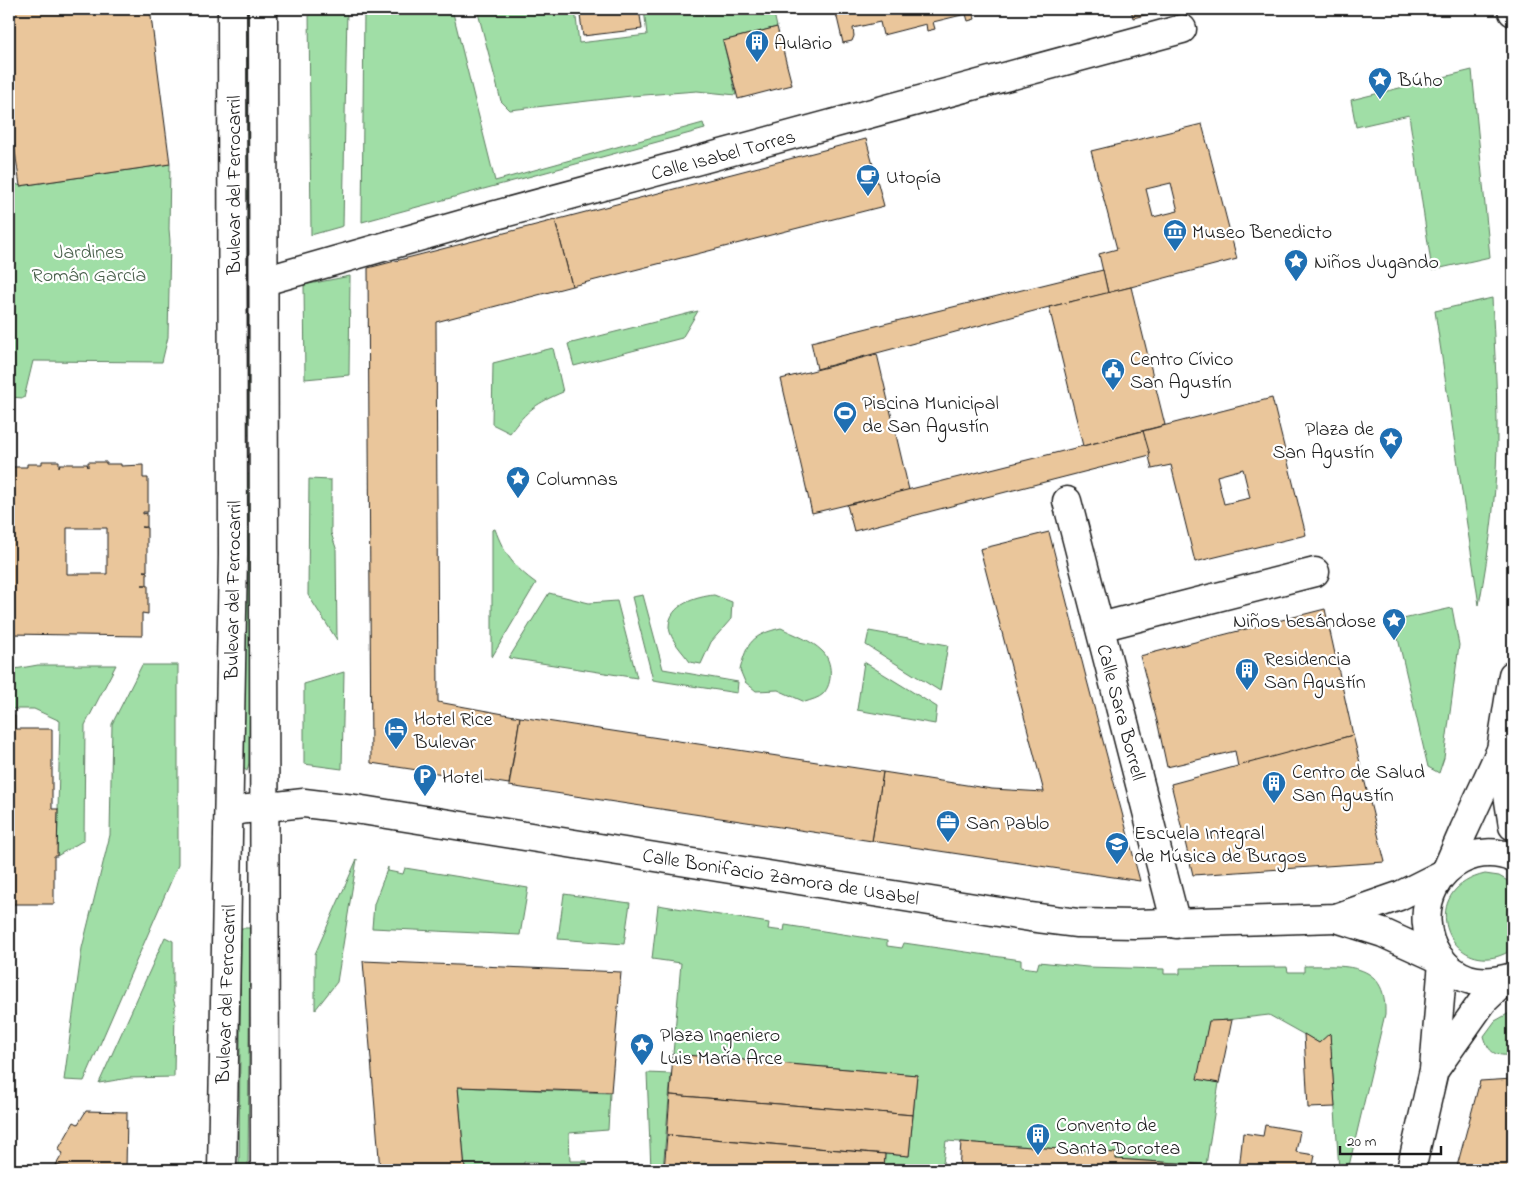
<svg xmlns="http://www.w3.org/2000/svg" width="1522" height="1179" viewBox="0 0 1522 1179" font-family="'Indie Flower',sans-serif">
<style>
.green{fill:#a0dea6;stroke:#5e7d61}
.building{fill:#eac69b;stroke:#1c1c1c;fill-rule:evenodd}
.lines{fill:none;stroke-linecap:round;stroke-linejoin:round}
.street-casing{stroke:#1c1c1c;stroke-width:31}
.secondary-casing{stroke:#1c1c1c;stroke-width:31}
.street{stroke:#fff;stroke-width:28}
.secondary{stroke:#fff;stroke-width:28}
.labels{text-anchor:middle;stroke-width:4.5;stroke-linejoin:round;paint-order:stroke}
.poi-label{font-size:20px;fill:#1c1c1c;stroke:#fff;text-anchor:start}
.street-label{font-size:20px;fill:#1c1c1c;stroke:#fff}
.park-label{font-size:20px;fill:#4a604c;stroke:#fff}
</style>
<rect width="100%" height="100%" fill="#fff"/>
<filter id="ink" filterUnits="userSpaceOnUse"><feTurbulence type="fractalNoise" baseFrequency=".02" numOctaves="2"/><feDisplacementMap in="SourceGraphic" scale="10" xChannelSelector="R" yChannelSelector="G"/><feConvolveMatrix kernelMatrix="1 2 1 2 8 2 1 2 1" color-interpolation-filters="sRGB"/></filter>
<g filter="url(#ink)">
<g class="green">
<path d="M242,9H247L251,435H245Z"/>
<path d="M309,9H347L343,226L311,235Z"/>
<path d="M364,9H452L495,181L703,123L705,129L362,222Z"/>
<path d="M477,9H575L579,43L647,35L644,9H773L777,27L723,41L736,95L697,91L631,96L510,110L501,101Z"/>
<path d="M1472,70L1490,257L1432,270L1409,115L1356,127L1351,100Z"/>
<path d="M170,164L169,229L170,241L168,337L162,362L33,361L24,398L9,397V180L20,186Z"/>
<path d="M350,276L349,375L305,379L304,285Z"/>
<path d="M1492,298C1494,340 1497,382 1497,424C1498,484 1490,546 1479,605L1435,311Z"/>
<path d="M698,311L682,338L574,366L568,344Z"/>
<path d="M553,348L563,392C537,403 527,410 510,433L492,424L493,363Z"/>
<path d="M245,474H252L249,763L247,771L243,768Z"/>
<path d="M309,479L331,480V533L336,548L337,640L308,595Z"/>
<path d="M495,529C504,554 514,567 536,583L492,657V530Z"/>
<path d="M549,593L589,603L617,601L637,678L509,658Z"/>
<path d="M643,595L663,669L738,682L737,693L653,680L632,597Z"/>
<path d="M714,595L732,602L731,619L711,642L701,664L690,662C683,652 670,640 669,627C669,604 697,597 714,595Z"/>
<path d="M1452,608L1459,645L1444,758L1439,773L1428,767L1394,621Z"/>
<path d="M781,628C795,635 811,640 822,651C833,661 833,684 823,694C819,698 811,700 805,702L778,690L756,691L745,682L740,670C747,642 752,635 781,628Z"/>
<path d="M869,631L948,645L940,691L866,645Z"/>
<path d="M864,662L937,707L935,724L857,710Z"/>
<path d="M38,665H116L85,725L84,840L57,856L60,721L34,709H9V670Z"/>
<path d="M142,665H178V865L84,1081L64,1080L82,948L110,835L112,724Z"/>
<path d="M344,672L342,769L304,764V684Z"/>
<path d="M357,859L337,982L315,1010V954Z"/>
<path d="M388,867V871L403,874L405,868L528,888L520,935L372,928L374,904Z"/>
<path d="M1485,874L1499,876L1513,884V949C1454,988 1410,891 1485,874Z"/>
<path d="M564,894L630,903L624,944L558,939Z"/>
<path d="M658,905L769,923L768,929L784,931L785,925L887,941V946L902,948L904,943L1021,960V967L1037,969L1039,962L1087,967L1164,969V974H1180V968L1287,967L1288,972H1304V966C1343,966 1387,960 1385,1014L1348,1170H1339L1330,1034L1319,1043L1269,1015L1209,1022L1198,1079L1219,1083L1206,1165L1116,1159V1153L946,1141L942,1170H884L885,1154L909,1156L917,1075L673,1054L681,963L652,959Z"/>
<path d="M241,928H250L248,1170H239Z"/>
<path d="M165,937L173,941V998L175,1005L174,1077L129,1078L99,1083Z"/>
<path d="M1513,1011V1055C1495,1056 1489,1054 1484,1036L1495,1021Z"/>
<path d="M647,1073L671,1074L663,1170H651Z"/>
<path d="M458,1087L610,1093L608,1130L569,1133L570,1161H587V1170H539L538,1162H524L523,1170H465Z"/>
</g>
<g class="building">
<path d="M9,9H150L170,164L20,186L9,109Z"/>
<path d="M579,9H639L642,29L583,36Z"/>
<path d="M835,9H987L973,12L975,19L968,21L966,14L933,22L935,29L927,31L926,24L883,35L880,22L853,28L854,36L852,41L843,43Z"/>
<path d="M1131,9H1169L1133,18Z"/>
<path d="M777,27L792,85L738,99L723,41Z"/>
<path d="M1202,124L1237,259L1108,293L1099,254L1117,249L1091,151ZM1171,183L1178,211L1153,217L1146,189Z"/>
<path d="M866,139L884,206L572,286L555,220Z"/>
<path d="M555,220L572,286L436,322L438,702L520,717L509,784L371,763L368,268Z"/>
<path d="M1103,270L1108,293L1049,307L817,369L811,342Z"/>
<path d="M1131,287L1165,425L1083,446L1049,307Z"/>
<path d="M877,354L909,490L812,513L781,379Z"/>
<path d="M1272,398L1306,535L1195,562L1171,465L1152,469L1143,431ZM1243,469L1250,498L1224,504L1217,476Z"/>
<path d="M1143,431L1150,455L854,531L847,505Z"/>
<path d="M42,461H59V467L60,464H87L88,467V462H106V464H121V466L143,465V478H148V512H143V514L147,513V527H142L147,528V571H143L147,572V585H142H148V614L142,613V636L9,634V467H27V464H42ZM67,528H107V574H67Z"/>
<path d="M1049,532L1085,673L1140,881L872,841L883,772L992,789L1044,792L980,549Z"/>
<path d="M1325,609L1353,735L1238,767L1235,751L1167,767L1158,725L1140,656Z"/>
<path d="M9,716H15V729H52V809H58L57,856H54V904H9Z"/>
<path d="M520,717L883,772L872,841L509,786Z"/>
<path d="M1353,735L1385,862L1193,875L1171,784Z"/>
<path d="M363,961L621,972L611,1092L458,1087L465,1170H380Z"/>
<path d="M1232,1020L1219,1083L1197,1079L1209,1021Z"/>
<path d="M1330,1033L1335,1107L1308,1108L1304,1034L1319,1043Z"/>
<path d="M673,1054L917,1075L913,1115L670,1095Z"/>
<path d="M1513,1079V1170H1456L1480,1081Z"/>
<path d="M670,1095L913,1115L909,1156L667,1135Z"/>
<path d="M86,1111L127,1112L126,1170H76L56,1165L63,1153L58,1150L74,1122L78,1124Z"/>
<path d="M1265,1125L1300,1131L1296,1152L1315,1155L1312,1170H1239L1243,1133L1263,1136Z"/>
<path d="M667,1135L885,1154L884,1170H664Z"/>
<path d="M961,1142L1116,1153V1159L1206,1165L1205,1168L1216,1170H959Z"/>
<path d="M56,1165L74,1170H53Z"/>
</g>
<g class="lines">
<g class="street-casing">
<g id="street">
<path d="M264,281L474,221L1182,29"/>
<path d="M1067,501L1176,924"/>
<path d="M1100,627L1315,572"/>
<path d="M229,811L304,803L362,810L1030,917L1077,923L1135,924L1336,918L1399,896L1441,875"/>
<path d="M1336,918L1383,933L1440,959"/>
</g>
</g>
<g class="secondary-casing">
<g id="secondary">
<path d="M263,9L265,1170"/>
<path d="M1512,9L1513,12"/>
<path d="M1501,750L1513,826"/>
<path d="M1513,858C1496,851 1477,852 1461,860C1412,885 1416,960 1468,979C1483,984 1499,981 1513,977"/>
<path d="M1447,869L1464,830L1501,750L1513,675"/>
<path d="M1435,1069L1483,1001L1505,980"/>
<path d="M222,1170L233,555L232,9"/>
<path d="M1411,1170L1434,1070L1443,962"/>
</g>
</g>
<use href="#street" class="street"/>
<use href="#secondary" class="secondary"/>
</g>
</g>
<defs>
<g id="building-pin" transform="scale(1.25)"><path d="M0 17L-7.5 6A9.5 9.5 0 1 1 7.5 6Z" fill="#1f6fb2" stroke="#fff"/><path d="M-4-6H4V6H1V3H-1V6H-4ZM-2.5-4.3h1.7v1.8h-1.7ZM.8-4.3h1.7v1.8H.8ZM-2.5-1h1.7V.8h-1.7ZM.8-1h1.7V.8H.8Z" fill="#fff"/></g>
<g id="sight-pin" transform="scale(1.25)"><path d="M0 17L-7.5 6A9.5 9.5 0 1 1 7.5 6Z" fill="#1f6fb2" stroke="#fff"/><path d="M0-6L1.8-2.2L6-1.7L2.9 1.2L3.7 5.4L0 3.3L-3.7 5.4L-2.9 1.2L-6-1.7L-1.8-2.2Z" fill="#fff"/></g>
<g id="cafe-pin" transform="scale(1.25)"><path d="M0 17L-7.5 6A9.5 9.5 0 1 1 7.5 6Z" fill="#1f6fb2" stroke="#fff"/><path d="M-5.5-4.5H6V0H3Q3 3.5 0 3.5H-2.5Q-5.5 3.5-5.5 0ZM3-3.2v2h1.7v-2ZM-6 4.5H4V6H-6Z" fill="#fff"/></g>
<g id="museum-pin" transform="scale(1.25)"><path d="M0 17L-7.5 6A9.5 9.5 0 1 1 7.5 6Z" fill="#1f6fb2" stroke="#fff"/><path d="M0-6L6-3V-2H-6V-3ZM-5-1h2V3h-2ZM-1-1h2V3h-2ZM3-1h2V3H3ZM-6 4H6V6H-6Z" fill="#fff"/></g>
<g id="civic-pin" transform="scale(1.25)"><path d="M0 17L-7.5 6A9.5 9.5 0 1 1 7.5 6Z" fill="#1f6fb2" stroke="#fff"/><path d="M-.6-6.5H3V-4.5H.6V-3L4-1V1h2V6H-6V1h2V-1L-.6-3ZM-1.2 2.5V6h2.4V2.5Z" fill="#fff"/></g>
<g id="stadium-pin" transform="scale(1.25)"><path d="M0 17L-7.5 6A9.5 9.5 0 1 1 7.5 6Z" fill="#1f6fb2" stroke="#fff"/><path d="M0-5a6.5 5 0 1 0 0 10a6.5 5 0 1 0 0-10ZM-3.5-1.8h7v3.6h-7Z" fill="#fff"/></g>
<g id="hotel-pin" transform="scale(1.25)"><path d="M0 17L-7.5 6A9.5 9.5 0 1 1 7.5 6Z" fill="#1f6fb2" stroke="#fff"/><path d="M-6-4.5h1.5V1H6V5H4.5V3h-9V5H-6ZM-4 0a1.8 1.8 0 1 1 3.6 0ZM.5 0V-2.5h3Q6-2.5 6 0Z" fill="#fff"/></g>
<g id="parking-pin" transform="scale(1.25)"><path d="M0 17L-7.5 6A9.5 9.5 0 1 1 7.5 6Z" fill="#1f6fb2" stroke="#fff"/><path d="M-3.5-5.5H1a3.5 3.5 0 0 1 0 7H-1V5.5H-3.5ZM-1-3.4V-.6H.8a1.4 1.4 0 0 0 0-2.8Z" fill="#fff"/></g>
<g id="office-pin" transform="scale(1.25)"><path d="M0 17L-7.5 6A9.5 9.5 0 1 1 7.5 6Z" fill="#1f6fb2" stroke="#fff"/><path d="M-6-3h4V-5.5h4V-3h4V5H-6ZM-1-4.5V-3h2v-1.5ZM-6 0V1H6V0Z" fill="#fff"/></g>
<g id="school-pin" transform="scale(1.25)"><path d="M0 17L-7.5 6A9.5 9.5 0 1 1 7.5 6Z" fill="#1f6fb2" stroke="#fff"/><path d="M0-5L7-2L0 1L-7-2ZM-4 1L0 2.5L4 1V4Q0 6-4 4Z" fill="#fff"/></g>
</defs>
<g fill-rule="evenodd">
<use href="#building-pin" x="757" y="42"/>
<use href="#sight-pin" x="1380" y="79"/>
<use href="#cafe-pin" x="868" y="176"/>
<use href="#museum-pin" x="1175" y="231"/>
<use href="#sight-pin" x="1296" y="261"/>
<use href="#civic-pin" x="1113" y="370"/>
<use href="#stadium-pin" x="845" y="413"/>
<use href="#sight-pin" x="1391" y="439"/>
<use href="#sight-pin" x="518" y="478"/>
<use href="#sight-pin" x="1394" y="620"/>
<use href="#building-pin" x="1247" y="670"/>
<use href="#hotel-pin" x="396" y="729"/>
<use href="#parking-pin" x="425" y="776"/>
<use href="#building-pin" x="1274" y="783"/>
<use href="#office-pin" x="948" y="822"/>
<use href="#school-pin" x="1117" y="844"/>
<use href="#sight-pin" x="642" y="1045"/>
<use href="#building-pin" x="1038" y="1135"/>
</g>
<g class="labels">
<g class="poi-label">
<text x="774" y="49">Aulario</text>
<text x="1398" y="86">Búho</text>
<text x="886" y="183">Utopía</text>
<text x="1192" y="238">Museo Benedicto</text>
<text x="1314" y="268">Niños Jugando</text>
<text x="1130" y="365">Centro Cívico<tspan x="1130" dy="23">San Agustín</tspan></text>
<text x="862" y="409">Piscina Municipal<tspan x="862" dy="23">de San Agustín</tspan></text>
<text x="1374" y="435" text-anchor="end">Plaza de<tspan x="1374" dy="23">San Agustín</tspan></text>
<text x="536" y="485">Columnas</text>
<text x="1376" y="627" text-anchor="end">Niños besándose</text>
<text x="1264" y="665">Residencia<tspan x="1264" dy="23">San Agustín</tspan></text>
<text x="414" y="725">Hotel Rice<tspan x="414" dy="23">Bulevar</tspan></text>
<text x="1292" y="778">Centro de Salud<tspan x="1292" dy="23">San Agustín</tspan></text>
<text x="442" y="783">Hotel</text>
<text x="966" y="829">San Pablo</text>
<text x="1134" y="839">Escuela Integral<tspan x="1134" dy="23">de Música de Burgos</tspan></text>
<text x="660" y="1041">Plaza Ingeniero<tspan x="660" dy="23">Luis María Arce</tspan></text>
<text x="1056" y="1131">Convento de<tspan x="1056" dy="23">Santa Dorotea</tspan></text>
</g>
<g class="street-label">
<text transform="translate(723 154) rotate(-15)" y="7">Calle Isabel Torres</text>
<text transform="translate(233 185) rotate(-90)" y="7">Bulevar del Ferrocarril</text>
<text transform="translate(232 590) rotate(-89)" y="7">Bulevar del Ferrocarril</text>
<text transform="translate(1122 712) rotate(75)" y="7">Calle Sara Borrell</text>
<text transform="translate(781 876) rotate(9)" y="7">Calle Bonifacio Zamora de Usabel</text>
<text transform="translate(225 994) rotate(-88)" y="7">Bulevar del Ferrocarril</text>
</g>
<g class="park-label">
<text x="89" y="258">Jardines<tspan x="89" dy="23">Román García</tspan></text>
</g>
</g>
<rect width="1522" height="1179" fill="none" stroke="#fff" stroke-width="30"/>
<rect x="15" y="15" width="1492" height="1149" fill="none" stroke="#1c1c1c" stroke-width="2" filter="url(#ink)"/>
<path d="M1340 1146v8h101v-8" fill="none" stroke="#1c1c1c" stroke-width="2.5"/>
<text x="1347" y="1146" font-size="15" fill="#1c1c1c" stroke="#ffffff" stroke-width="4" paint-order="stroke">20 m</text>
</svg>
